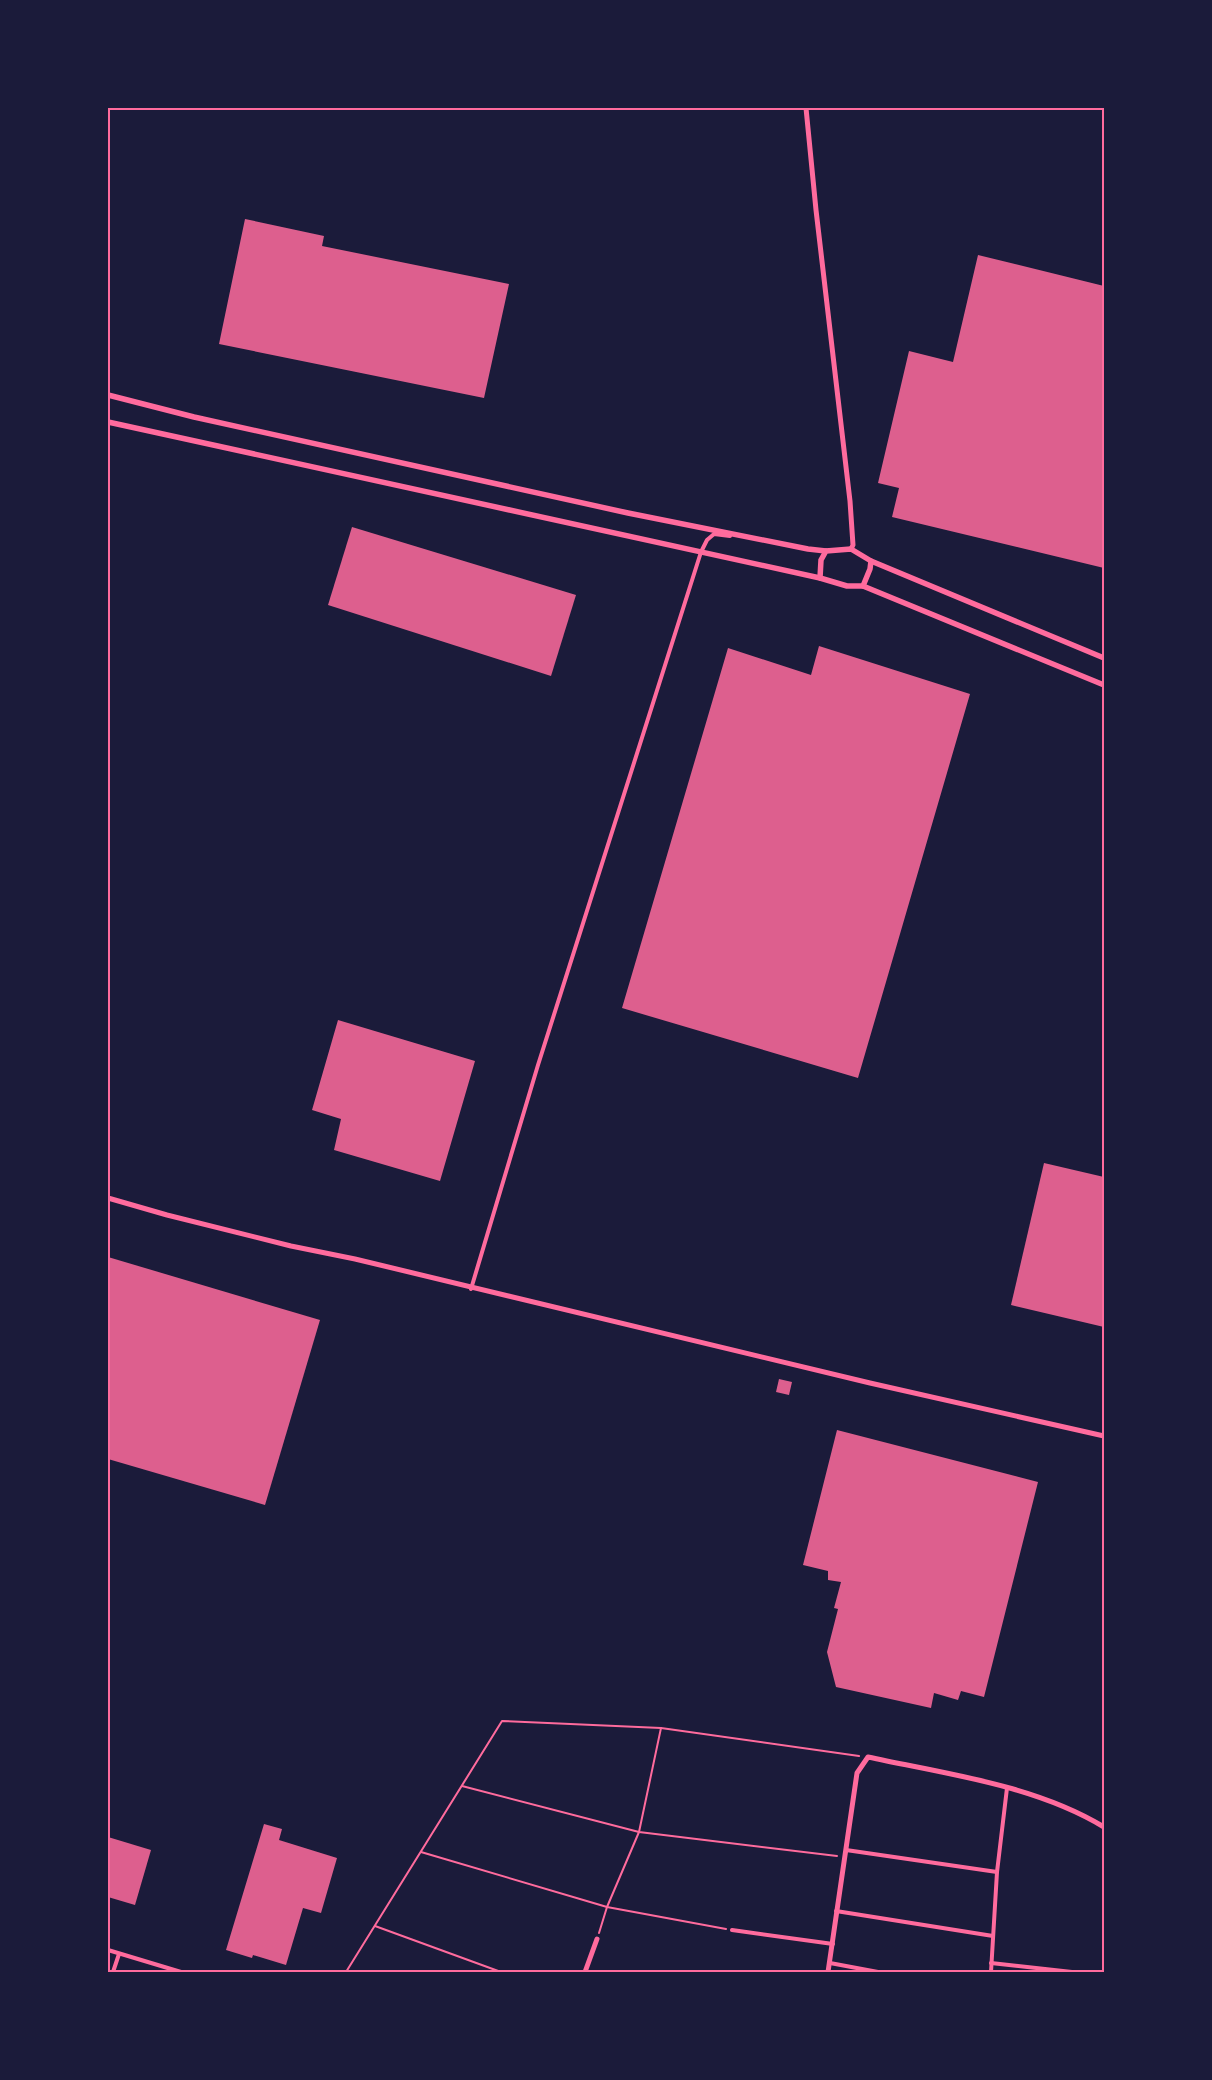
<svg xmlns="http://www.w3.org/2000/svg" width="1212" height="2080" viewBox="0 0 1212 2080" font-family="'Archivo Narrow',sans-serif">
<style>
.building{fill:#dd5f8e}
.lines{fill:none;stroke-linecap:round;stroke-linejoin:round}
.path{stroke:#ff6b9d;stroke-width:2}
.minor{stroke:#ff6b9d;stroke-width:4}
.tertiary{stroke:#ff6b9d;stroke-width:5}
.secondary{stroke:#ff6b9d;stroke-width:5.5}
.neatline{fill:none;stroke:#ff6b9d;stroke-width:2}
</style>
<rect width="100%" height="100%" fill="#1b1b3a"/>
<g class="building">
<path d="M245,219L324,236L322,246L509,284L484,398L219,344Z"/>
<path d="M978,255L1104,286V568L892,517L899,488L878,483L909,351L953,362Z"/>
<path d="M352,527L576,595L551,676L328,605Z"/>
<path d="M819,646L970,694L858,1078L622,1008L728,648L811,675Z"/>
<path d="M338,1020L475,1061L440,1181L334,1150L341,1119L312,1110Z"/>
<path d="M1044,1163L1104,1177V1327L1011,1305Z"/>
<path d="M108,1257L320,1320L265,1505L108,1459Z"/>
<path d="M779,1379L792,1382L789,1395L776,1392Z"/>
<path d="M837,1430L1038,1482L984,1697L961,1691L958,1700L934,1693L931,1708L836,1687L827,1652L838,1609L834,1608L841,1582L828,1580V1571L803,1565Z"/>
<path d="M264,1824L282,1829L279,1840L337,1858L321,1913L303,1908L286,1965L253,1955L252,1958L226,1950Z"/>
<path d="M108,1837L151,1850L135,1905L108,1897Z"/>
</g>
<g class="lines">
<g class="path">
<path d="M462,1786L639,1832L837,1856"/>
<path d="M421,1852L607,1907L726,1929"/>
<path d="M375,1926L501,1972"/>
<path d="M599,1933L607,1907L639,1832L661,1728"/>
<path d="M346,1972L502,1721L661,1728L859,1756"/>
</g>
<g class="minor">
<path d="M471,1289L538,1065L701,552L707,540L714,534L730,536"/>
<path d="M846,1850L997,1872"/>
<path d="M836,1911L993,1936"/>
<path d="M732,1930L833,1944"/>
<path d="M108,1950L181,1972"/>
<path d="M830,1963L878,1972"/>
<path d="M991,1963L1072,1972"/>
<path d="M113,1972L119,1954"/>
<path d="M991,1972L997,1872L1007,1788"/>
</g>
<g class="tertiary">
<path d="M806,108L816,210L850,501L853,545L851,549"/>
<path d="M108,1198L167,1215L291,1246L355,1259L870,1383L1104,1436"/>
<path d="M585,1972L597,1939"/>
<path d="M828,1972L857,1773L868,1757C946,1774 1035,1785 1104,1827"/>
</g>
<g class="secondary">
<path d="M108,395L194,417L628,513L808,549L826,551"/>
<path d="M108,422L820,578"/>
<path d="M851,549L871,561L870,569L863,586H847L820,578L821,560L826,551Z"/>
<path d="M871,561L1104,658"/>
<path d="M863,586L1104,685"/>
</g>
</g>
<rect width="1212" height="2080" fill="none" stroke="#1b1b3a" stroke-width="218"/>
<rect x="109" y="109" width="994" height="1862" class="neatline"/>
</svg>
